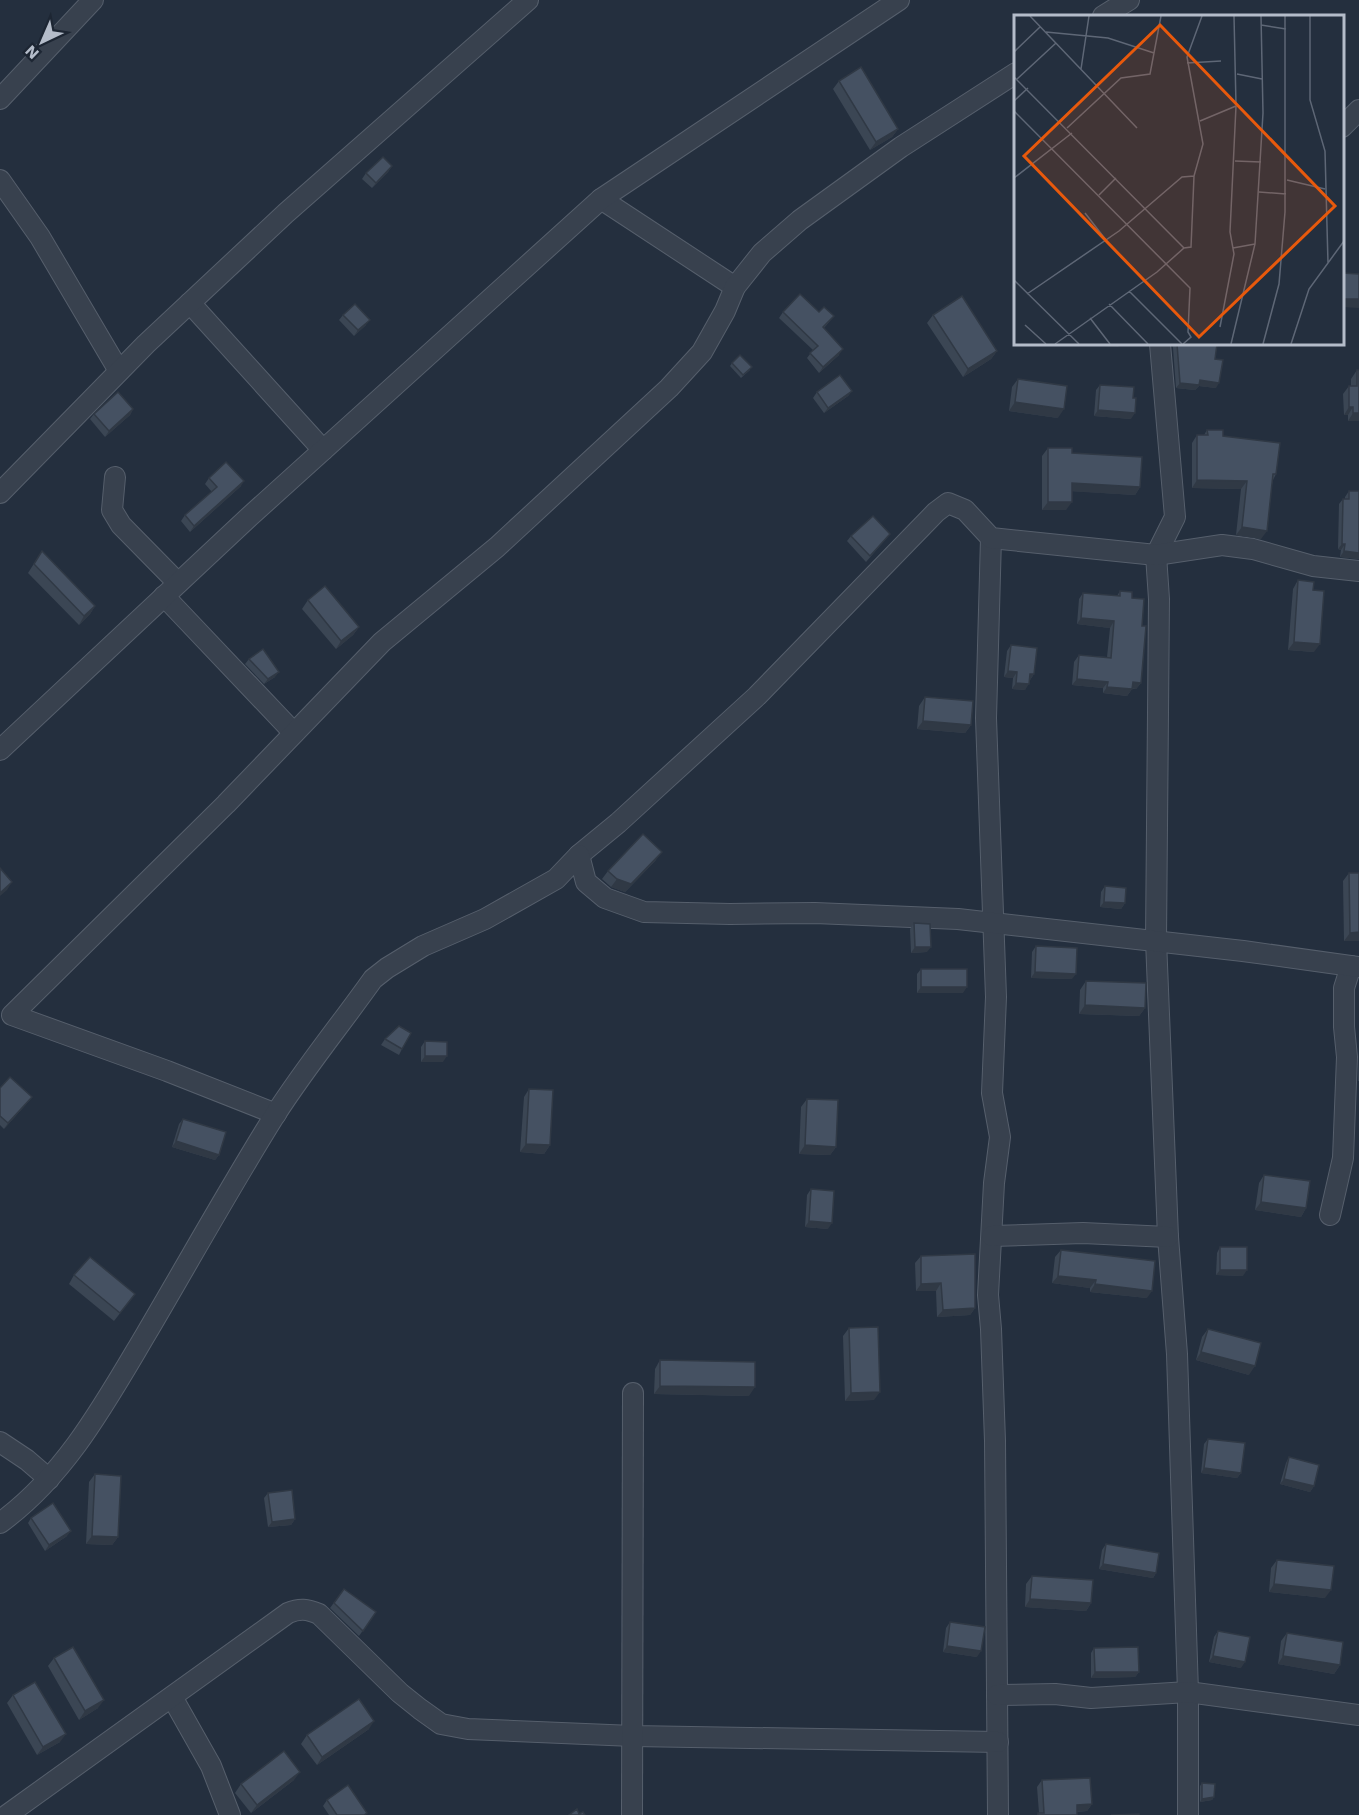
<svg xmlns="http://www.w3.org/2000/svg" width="1359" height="1815" viewBox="0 0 1359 1815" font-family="'Work Sans',sans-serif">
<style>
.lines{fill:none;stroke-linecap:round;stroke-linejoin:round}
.minor-casing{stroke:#565f6c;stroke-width:22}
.minor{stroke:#38414e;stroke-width:20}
.wall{fill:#3b4654}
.shaded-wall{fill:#303945}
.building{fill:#455162;stroke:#303945;stroke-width:1.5}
.inset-road{fill:none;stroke:#5e6776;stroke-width:1.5}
.view{fill:#e8590c;fill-opacity:0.15;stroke:#e8590c;stroke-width:3}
.inset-edge{fill:none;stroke:#b4bcc9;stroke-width:3}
</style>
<rect width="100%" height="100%" fill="#242f3e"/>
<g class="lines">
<g class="minor-casing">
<g id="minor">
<path d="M1103,16L1129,0"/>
<path d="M0,99L93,0"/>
<path d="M1342,127L1359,110"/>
<path d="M0,180L40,237L119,371"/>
<path d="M601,199L735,287"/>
<path d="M190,303L323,450"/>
<path d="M1160,344L1175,517L1156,555L1159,599L1156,940L1168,1237L1177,1354L1188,1692V1815"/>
<path d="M115,477L112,510L121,525L178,583"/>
<path d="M0,493L146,344L286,213L528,0"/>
<path d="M991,538L986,718L996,997L992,1093L1000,1137L994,1183L988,1295L991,1329L995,1441L998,1815"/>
<path d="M164,596L294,733"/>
<path d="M0,750L249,517L601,199L899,0"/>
<path d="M579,855L618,823L757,696L936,512L948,503L965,510L991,538L1156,555L1222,545L1253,549L1313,566L1359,571"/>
<path d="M276,1114L167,1071L12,1015L226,804L382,642L497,547L669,388L702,352L725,311L735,287L762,253L800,220L901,147L1016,73"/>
<path d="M1330,1215L1343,1158L1347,1057L1344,1027V988L1351,966"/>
<path d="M992,1236L1083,1233L1168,1237"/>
<path d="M0,1442L27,1460L49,1479"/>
<path d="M0,1523C66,1475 105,1403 146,1334C189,1261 230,1187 275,1115C305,1068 341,1024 373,979L387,968L423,946L485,919L556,879L579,855L586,882L605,898L644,912L730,914L815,913L958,919L1243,951L1359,967"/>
<path d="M997,1695L1055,1694L1091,1698L1188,1692L1359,1715"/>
<path d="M172,1697L211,1766L230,1815"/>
<path d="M7,1815L288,1613C300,1608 307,1609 319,1614L400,1693L420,1709L441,1724L468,1729L633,1736L998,1742"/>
<path d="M632,1815L633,1393"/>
</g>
</g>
<use href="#minor" class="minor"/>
</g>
<g class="wall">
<path d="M839,81L898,129L892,137L870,150L833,89Z"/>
<path d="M392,166L388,172L372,188L362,179L366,173Z"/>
<path d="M783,312H819L834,316L824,328L839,355L819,373L807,358L813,350L779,318Z"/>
<path d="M343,315L366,325L354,336L339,320Z"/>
<path d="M933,315L997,351L991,359L963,377L927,323Z"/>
<path d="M1172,344H1217L1215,359L1216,388L1199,386L1195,390L1176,388L1173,348Z"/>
<path d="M732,363L750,370L741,378L730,366Z"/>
<path d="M1357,370H1359V421H1348V415H1344L1343,394L1349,386H1351V379Z"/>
<path d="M1018,379L1058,418L1009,411L1012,387Z"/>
<path d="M1100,385L1131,419L1094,416L1096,390Z"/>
<path d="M852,391L848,396L824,413L813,398L817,392Z"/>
<path d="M133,409L130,415L105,437L90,419L94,414Z"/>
<path d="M1207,430L1223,436L1276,474L1273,480L1261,539L1236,535L1241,489L1192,488V443L1197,435H1204Z"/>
<path d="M1048,448L1072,453L1140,487L1135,495L1072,491L1066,510H1042V456Z"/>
<path d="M209,478L241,486L190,532L181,521L185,515L212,492L205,484Z"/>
<path d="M1349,491H1359V559L1340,557L1341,550L1338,549L1339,504L1343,499H1345V497Z"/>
<path d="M890,534L866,562L847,541L851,536Z"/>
<path d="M42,551L95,606L90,614L79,625L28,573Z"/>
<path d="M1298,580L1313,590L1314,652L1288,650L1293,589Z"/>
<path d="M1120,591L1132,598L1142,626L1141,683L1136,689H1132L1127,696L1103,693V688L1072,685L1074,662L1079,655L1107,657L1110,628L1077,624L1079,599L1083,593L1117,596Z"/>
<path d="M308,600L359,627L353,635L336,649L302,609Z"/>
<path d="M1011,645L1034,674L1030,680H1029L1025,690L1012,689L1013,678L1004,677L1007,651Z"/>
<path d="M249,659L275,677L264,684L245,664Z"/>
<path d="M925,697L971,725L965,733L917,729L919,706Z"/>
<path d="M656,860L625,892L611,887L602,879L608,871Z"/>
<path d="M1349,873L1359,941H1344L1343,881Z"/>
<path d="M1105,886L1125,903L1121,909L1100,907L1101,892Z"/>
<path d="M914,923L927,952L911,953L910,929Z"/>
<path d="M1036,946L1072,979L1031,978L1032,952Z"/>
<path d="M921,969L963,993H917V974Z"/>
<path d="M1086,981L1145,1008L1139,1016L1079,1014L1080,990Z"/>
<path d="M385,1039L402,1049L399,1055L381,1045Z"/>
<path d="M425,1041L443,1062H421V1047Z"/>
<path d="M1359,1051V1081H1358Z"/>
<path d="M0,1088L32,1097L28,1102L4,1129L0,1125Z"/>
<path d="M529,1089L550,1145L544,1154L520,1152L524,1097Z"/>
<path d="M807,1099L836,1147L830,1155L799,1154L801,1107Z"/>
<path d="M183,1119L219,1155L215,1160L172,1147L179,1124Z"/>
<path d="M1264,1175L1306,1208L1301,1217L1255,1210L1259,1183Z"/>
<path d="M811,1189L828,1229L805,1227L807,1195Z"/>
<path d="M1220,1247L1243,1276L1216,1275L1217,1253Z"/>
<path d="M1061,1250L1147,1298L1090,1292V1288L1052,1283L1055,1257Z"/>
<path d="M921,1256L975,1308L970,1315L937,1317L936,1291H916L915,1263Z"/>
<path d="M74,1275L135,1294L114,1321L69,1284Z"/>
<path d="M849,1328L874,1400L845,1401L843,1336Z"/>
<path d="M1208,1329L1249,1375L1196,1360L1202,1337Z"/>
<path d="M660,1360L749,1396L654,1394L655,1369Z"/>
<path d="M1208,1439L1241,1473L1237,1478L1201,1473L1204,1444Z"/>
<path d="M1289,1457L1314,1486L1310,1492L1280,1484L1286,1463Z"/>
<path d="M95,1474L118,1537L112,1545L86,1544L89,1482Z"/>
<path d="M268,1493L295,1519L291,1525L268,1527L264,1498Z"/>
<path d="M31,1518L67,1536L45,1551L28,1523Z"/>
<path d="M1106,1544L1156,1573L1153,1578L1099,1569L1102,1550Z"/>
<path d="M1277,1560L1325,1598L1269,1592L1271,1568Z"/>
<path d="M1032,1576L1091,1603L1086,1611L1025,1607L1026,1584Z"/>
<path d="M344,1589L376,1612L359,1636L330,1608Z"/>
<path d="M950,1622L977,1657L943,1652L946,1628Z"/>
<path d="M1218,1631L1241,1668L1209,1662L1214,1637Z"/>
<path d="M1287,1633L1340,1665L1334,1674L1278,1664L1281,1641Z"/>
<path d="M1094,1648L1139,1672L1135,1677L1091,1678V1653Z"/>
<path d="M54,1658L98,1708L79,1720L48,1666Z"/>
<path d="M13,1695L60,1742L37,1755L7,1703Z"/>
<path d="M369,1729L317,1765L301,1744L307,1735Z"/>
<path d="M294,1780L251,1813L235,1793L241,1784Z"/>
<path d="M1042,1780L1092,1804L1087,1811L1077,1812V1815H1037L1039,1813L1037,1787Z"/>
<path d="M1202,1783L1214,1797L1212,1800L1200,1802V1786Z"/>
<path d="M327,1800L365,1815H329L323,1806Z"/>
</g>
<g class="shaded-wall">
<path d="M898,129L892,137L870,150L876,142Z"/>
<path d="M392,166L388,172L372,188L376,183Z"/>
<path d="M1342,299H1359V308L1342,307Z"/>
<path d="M370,320L366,325L354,336L358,330Z"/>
<path d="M1087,344H1121L1118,347L1086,345Z"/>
<path d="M843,349L839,355L819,373L823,367Z"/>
<path d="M997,351L991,359L963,377L968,369Z"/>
<path d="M1200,380L1219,383L1216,388L1199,386L1195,390L1176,388L1180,383Z"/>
<path d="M852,391L848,396L824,413L828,408Z"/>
<path d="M1015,402L1064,409L1058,418L1009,411Z"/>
<path d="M1349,407H1353L1348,415H1344Z"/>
<path d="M133,409L130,415L105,437L109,431Z"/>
<path d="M1098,410L1135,413L1131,419L1094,416Z"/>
<path d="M1353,413H1359V421H1348Z"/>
<path d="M1197,480L1247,481L1241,489L1192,488Z"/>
<path d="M244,481L241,486L190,532L194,526Z"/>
<path d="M1072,483L1140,487L1135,495L1066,491Z"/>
<path d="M1048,502H1072L1066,510H1042Z"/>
<path d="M1242,527L1267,531L1261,539L1236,535Z"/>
<path d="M1342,544H1345L1341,550L1338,549Z"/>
<path d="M1344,551L1359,553V559L1340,557Z"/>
<path d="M95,606L90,614L79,625L84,616Z"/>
<path d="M1081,618L1114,621L1110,628L1077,624Z"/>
<path d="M359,627L353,635L336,649L341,641Z"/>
<path d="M1294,642L1320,644L1314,652L1288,650Z"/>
<path d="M1008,671L1017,672L1013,678L1004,677Z"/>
<path d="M279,672L275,677L264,684L268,679Z"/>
<path d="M1030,674H1034L1030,680L1026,679Z"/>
<path d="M1077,679L1108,682L1103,688L1072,685Z"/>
<path d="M1133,682L1141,683L1136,689L1128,688Z"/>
<path d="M1016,683L1029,684L1025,690L1012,689Z"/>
<path d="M1107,687L1132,689L1127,696L1103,693Z"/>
<path d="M923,721L971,725L965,733L917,729Z"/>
<path d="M662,852L656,860L625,892L611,887L617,879Z"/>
<path d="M12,882L7,890L0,896V893Z"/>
<path d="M1104,902L1125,903L1121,909L1100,907Z"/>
<path d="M1359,932V941H1344L1350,933Z"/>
<path d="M915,947H931L927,952L911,953Z"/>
<path d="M1035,972L1076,974L1072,979L1031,978Z"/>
<path d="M921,987H967L963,993H917Z"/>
<path d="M1085,1005L1145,1008L1139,1016L1079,1014Z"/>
<path d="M425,1056H447L443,1062H421Z"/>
<path d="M32,1097L28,1102L4,1129L8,1123Z"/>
<path d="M176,1141L219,1155L215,1160L172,1147Z"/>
<path d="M526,1144L550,1145L544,1154L520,1152Z"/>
<path d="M805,1145L836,1147L830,1155L799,1154Z"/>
<path d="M1261,1202L1306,1208L1301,1217L1255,1210Z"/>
<path d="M809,1221L832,1223L828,1229L805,1227Z"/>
<path d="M1220,1270H1247L1243,1276L1216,1275Z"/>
<path d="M1058,1276L1096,1280L1090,1288L1052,1283Z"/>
<path d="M941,1283L936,1291H916L921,1284Z"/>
<path d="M1095,1284L1152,1291L1147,1298L1090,1292Z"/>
<path d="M975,1308L970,1315L937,1317L943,1310Z"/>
<path d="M1201,1352L1255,1366L1249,1375L1196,1360Z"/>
<path d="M660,1386L755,1387L749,1396L654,1394Z"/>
<path d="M880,1392L874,1400L845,1401L851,1393Z"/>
<path d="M1204,1468L1241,1473L1237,1478L1201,1473Z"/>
<path d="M1284,1479L1314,1486L1310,1492L1280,1484Z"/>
<path d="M295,1519L291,1525L268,1527L272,1522Z"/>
<path d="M71,1531L67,1536L45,1551L49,1545Z"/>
<path d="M92,1536L118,1537L112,1545L86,1544Z"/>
<path d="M1103,1564L1156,1573L1153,1578L1099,1569Z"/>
<path d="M1274,1584L1331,1590L1325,1598L1269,1592Z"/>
<path d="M1030,1599L1091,1603L1086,1611L1025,1607Z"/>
<path d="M947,1646L981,1651L977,1657L943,1652Z"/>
<path d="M1213,1656L1245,1662L1241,1668L1209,1662Z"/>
<path d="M1283,1656L1340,1665L1334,1674L1278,1664Z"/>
<path d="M1095,1672H1139L1135,1677L1091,1678Z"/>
<path d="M104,1700L98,1708L79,1720L85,1711Z"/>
<path d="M374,1721L369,1729L317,1765L322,1757Z"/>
<path d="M66,1734L60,1742L37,1755L43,1747Z"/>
<path d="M300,1772L294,1780L251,1813L257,1805Z"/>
<path d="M1214,1797L1212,1800L1200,1802L1202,1799Z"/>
<path d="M1092,1804L1087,1811L1072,1812L1077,1805Z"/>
</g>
<g class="building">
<path d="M861,67L898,129L876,142L839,81Z"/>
<path d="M383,157L392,166L376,183L366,173Z"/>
<path d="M1342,273L1359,274V299H1342Z"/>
<path d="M800,294L819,312L824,307L834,316L823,327L843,349L823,367L810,353L818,346L783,312Z"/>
<path d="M962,296L997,351L968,369L933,315Z"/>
<path d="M355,304L370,320L358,330L343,315Z"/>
<path d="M1177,344H1217L1215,359L1223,360L1219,383L1200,380L1199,385L1180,383Z"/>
<path d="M740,355L752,367L743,375L732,363Z"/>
<path d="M1357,370H1359V413H1353V407H1349V386H1357Z"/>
<path d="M840,375L852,391L828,408L817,392Z"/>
<path d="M1018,379L1067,386L1064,409L1015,402Z"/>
<path d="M1100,385L1134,387L1133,398H1136L1135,413L1098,410Z"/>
<path d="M118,392L133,409L109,431L94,414Z"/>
<path d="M1207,430H1223V436L1280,443L1276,474H1273L1267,531L1242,527L1247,481L1197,480V435H1208Z"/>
<path d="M1048,448H1072V453L1142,457L1140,487L1072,483V502H1048Z"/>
<path d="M226,462L244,481L194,526L185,515L217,487L209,478Z"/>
<path d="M1349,491H1359V553L1344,551L1345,544H1342L1343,499H1349Z"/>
<path d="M873,516L890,534L870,556L851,536Z"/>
<path d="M42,551L95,606L84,616L34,564Z"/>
<path d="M1298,580L1314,582L1313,590L1324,591L1320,644L1294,642Z"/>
<path d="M325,586L359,627L341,641L308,600Z"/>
<path d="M1120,591L1132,592V598L1144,599L1142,626H1146L1141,683L1133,682L1132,689L1107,687L1108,682L1077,679L1079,655L1111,658L1114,621L1081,618L1083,593L1120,596Z"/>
<path d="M1011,645L1037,648L1034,674H1030L1029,684L1016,683L1017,672L1008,671Z"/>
<path d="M263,649L279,672L268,679L249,659Z"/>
<path d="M925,697L973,701L971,725L923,721Z"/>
<path d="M643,834L662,852L631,884L617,879L608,871Z"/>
<path d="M0,868L12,882L0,893Z"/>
<path d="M1349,873H1359V932L1350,933Z"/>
<path d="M1105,886L1126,888L1125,903L1104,902Z"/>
<path d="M914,923L930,924L931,947H915Z"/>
<path d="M1036,946L1077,948L1076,974L1035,972Z"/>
<rect x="921" y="969" width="46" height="18"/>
<path d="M1086,981L1146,983L1145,1008L1085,1005Z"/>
<path d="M399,1026L411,1033L402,1049L385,1039Z"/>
<path d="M425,1041L447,1042V1056H425Z"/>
<path d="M10,1077L32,1097L8,1123L0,1116V1088Z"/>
<path d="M529,1089L553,1090L550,1145L526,1144Z"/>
<path d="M807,1099L838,1100L836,1147L805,1145Z"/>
<path d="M183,1119L226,1132L219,1155L176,1141Z"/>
<path d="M1264,1175L1310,1181L1306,1208L1261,1202Z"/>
<path d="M811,1189L834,1191L832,1223L809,1221Z"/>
<rect x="1220" y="1247" width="27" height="23"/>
<path d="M1061,1250L1155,1261L1152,1291L1095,1284L1096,1280L1058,1276Z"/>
<path d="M975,1254V1308L943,1310L941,1283L921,1284V1256Z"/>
<path d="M90,1257L135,1294L120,1313L74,1275Z"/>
<path d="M878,1327L880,1392L851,1393L849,1328Z"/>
<path d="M1208,1329L1261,1343L1255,1366L1201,1352Z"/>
<path d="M660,1360L755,1362V1387L660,1386Z"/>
<path d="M1208,1439L1245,1443L1241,1473L1204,1468Z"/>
<path d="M1289,1457L1319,1465L1314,1486L1284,1479Z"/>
<path d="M95,1474L121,1476L118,1537L92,1536Z"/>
<path d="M292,1490L295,1519L272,1522L268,1493Z"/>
<path d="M53,1503L71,1531L49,1545L31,1518Z"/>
<path d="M1106,1544L1159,1553L1156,1573L1103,1564Z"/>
<path d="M1277,1560L1334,1566L1331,1590L1274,1584Z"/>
<path d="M1032,1576L1093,1580L1091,1603L1030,1599Z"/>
<path d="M344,1589L376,1612L363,1631L334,1603Z"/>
<path d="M950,1622L985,1627L981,1651L947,1646Z"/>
<path d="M1218,1631L1250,1637L1245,1662L1213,1656Z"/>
<path d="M1287,1633L1343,1642L1340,1665L1283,1656Z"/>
<path d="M73,1647L104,1700L85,1711L54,1658Z"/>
<path d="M1138,1647L1139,1672H1095L1094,1648Z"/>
<path d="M35,1682L66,1734L43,1747L13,1695Z"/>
<path d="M359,1699L374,1721L322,1757L307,1735Z"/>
<path d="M284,1751L300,1772L257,1805L241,1784Z"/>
<path d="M1090,1778L1092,1804L1077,1805V1815H1038V1813H1044L1042,1780Z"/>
<path d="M1202,1783L1215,1784L1214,1797L1202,1799Z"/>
<path d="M348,1785L367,1813L364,1815H337L327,1800Z"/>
<path d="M577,1809L579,1814L583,1812L585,1815H569Z"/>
<path d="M1139,1814V1815H1111Z"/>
</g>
<g transform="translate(1014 15)">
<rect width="330" height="330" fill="#242f3e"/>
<path class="inset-road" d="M16,1L123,113M220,1L222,90M296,1V85L311,136L314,248M247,10L272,14M32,17L94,23L140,38M0,37L26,12M173,48L207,46M67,54L75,1M223,59L248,64M0,62L170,233M2,65L42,28M0,86L14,73M0,96L176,273L174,317L177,322L169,329M186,106L222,91L216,217L220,239L206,312M53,113L107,63L136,59L147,1M221,146L247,147M0,163L58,118M273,165L311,174M245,177L272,179M85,180L102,163M71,198L92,225M219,233L241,229M0,265L65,329M115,276L168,329M13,279L105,216L168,162L180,161L189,129L173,42L188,1M95,289L134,329M76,303L96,329M11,310L32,329M41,329L143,257L170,233L177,232L180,161M217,329L241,229L249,98L247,1M249,329L265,269L271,197V1M277,329L295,274L330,226"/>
<path class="view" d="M146,10L321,191L185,322L10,141Z"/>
<rect width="330" height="330" class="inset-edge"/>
</g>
<g transform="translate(42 42) rotate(224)" stroke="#1d2633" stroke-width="4.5" paint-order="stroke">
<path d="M0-4.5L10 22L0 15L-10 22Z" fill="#b4bcc9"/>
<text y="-9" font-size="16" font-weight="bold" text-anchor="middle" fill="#b4bcc9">N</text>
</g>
</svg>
